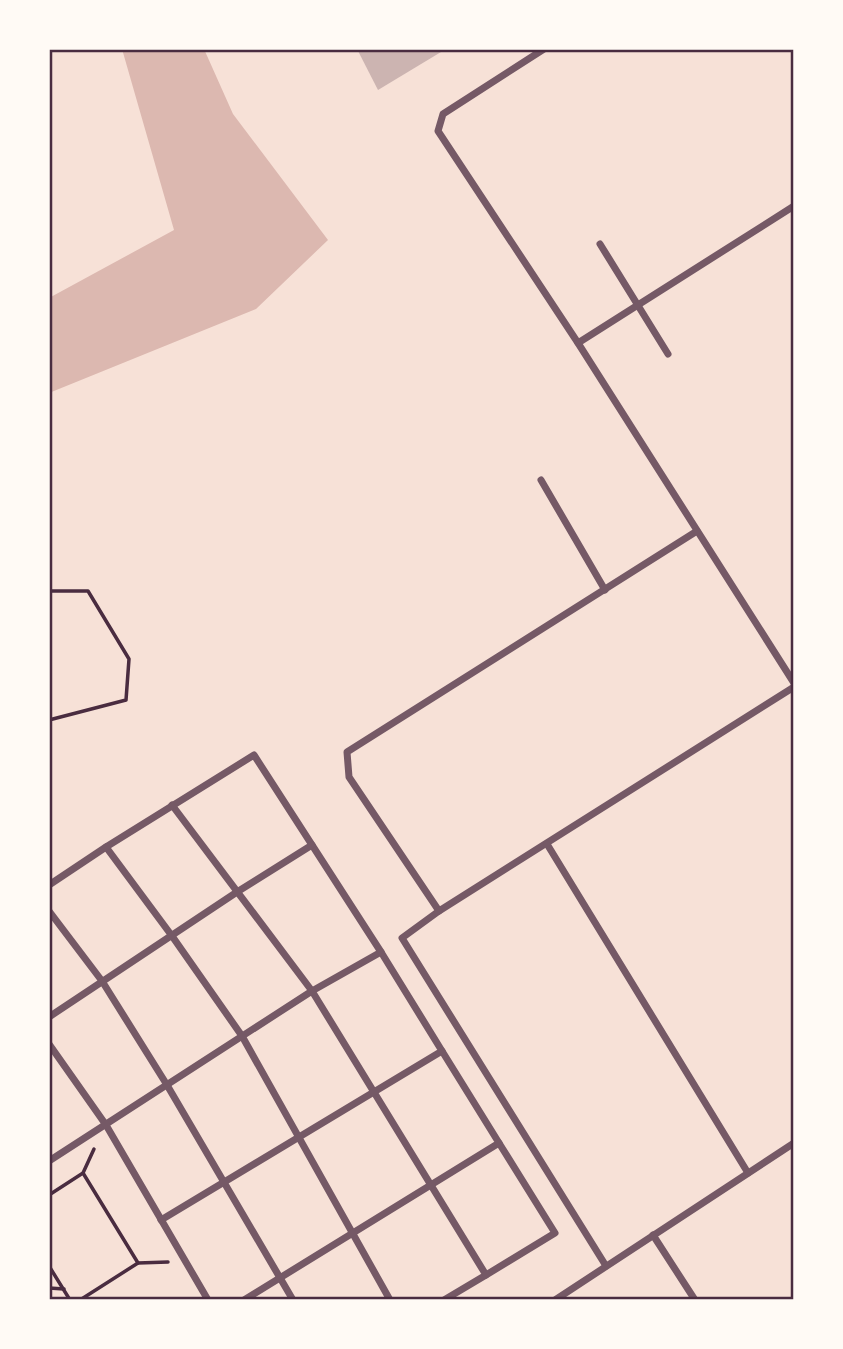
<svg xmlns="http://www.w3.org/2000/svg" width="843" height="1349" viewBox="0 0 843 1349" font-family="'Nunito Sans',sans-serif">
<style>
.water{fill:#dcb8b0}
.building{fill:#ccb4b1}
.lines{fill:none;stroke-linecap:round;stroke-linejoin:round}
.path{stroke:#4a2c40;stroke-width:3.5}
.minor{stroke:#755966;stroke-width:7}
.neatline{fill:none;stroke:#4a2c40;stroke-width:2.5}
</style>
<rect width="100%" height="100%" fill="#f7e1d7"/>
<path class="water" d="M122,49H204L233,114L328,240L256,309L49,393V298L174,230Z"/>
<path class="building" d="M357,49H446L378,90Z"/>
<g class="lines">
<g class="path">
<path d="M49,591H88L129,659L126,700L49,720"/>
<path d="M83,1173L138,1263"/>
<path d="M49,1195L83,1173L94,1149"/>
<path d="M49,1266L70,1300"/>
<path d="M49,1288L64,1289"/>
<path d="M80,1300L138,1263L168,1262"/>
</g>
<g class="minor">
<path d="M544,49L443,114L438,131L578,343L794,683"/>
<path d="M600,244L668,354"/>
<path d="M578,343L794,206"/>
<path d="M541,480L605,590"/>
<path d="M697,531L347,752L349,777L439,911L794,687"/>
<path d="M172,805L312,991L486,1275L444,1300"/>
<path d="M547,844L748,1173"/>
<path d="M106,847L172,936L242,1036L390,1300"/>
<path d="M49,885L106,847L254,755L381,952L312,991L49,1161"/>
<path d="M49,911L102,981L167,1085L293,1300"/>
<path d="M439,911L402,938L606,1266"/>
<path d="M49,1017L237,892L312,845"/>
<path d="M49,1044L106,1125L208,1300"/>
<path d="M161,1220L442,1051L381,952"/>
<path d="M653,1235L695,1300"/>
<path d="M486,1275L555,1233L499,1143"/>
<path d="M244,1300L499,1143L442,1051"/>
<path d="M555,1300L794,1143"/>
</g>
</g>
<rect width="843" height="1349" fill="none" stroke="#fffaf5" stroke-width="102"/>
<rect x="51" y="51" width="741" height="1247" class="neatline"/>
</svg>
